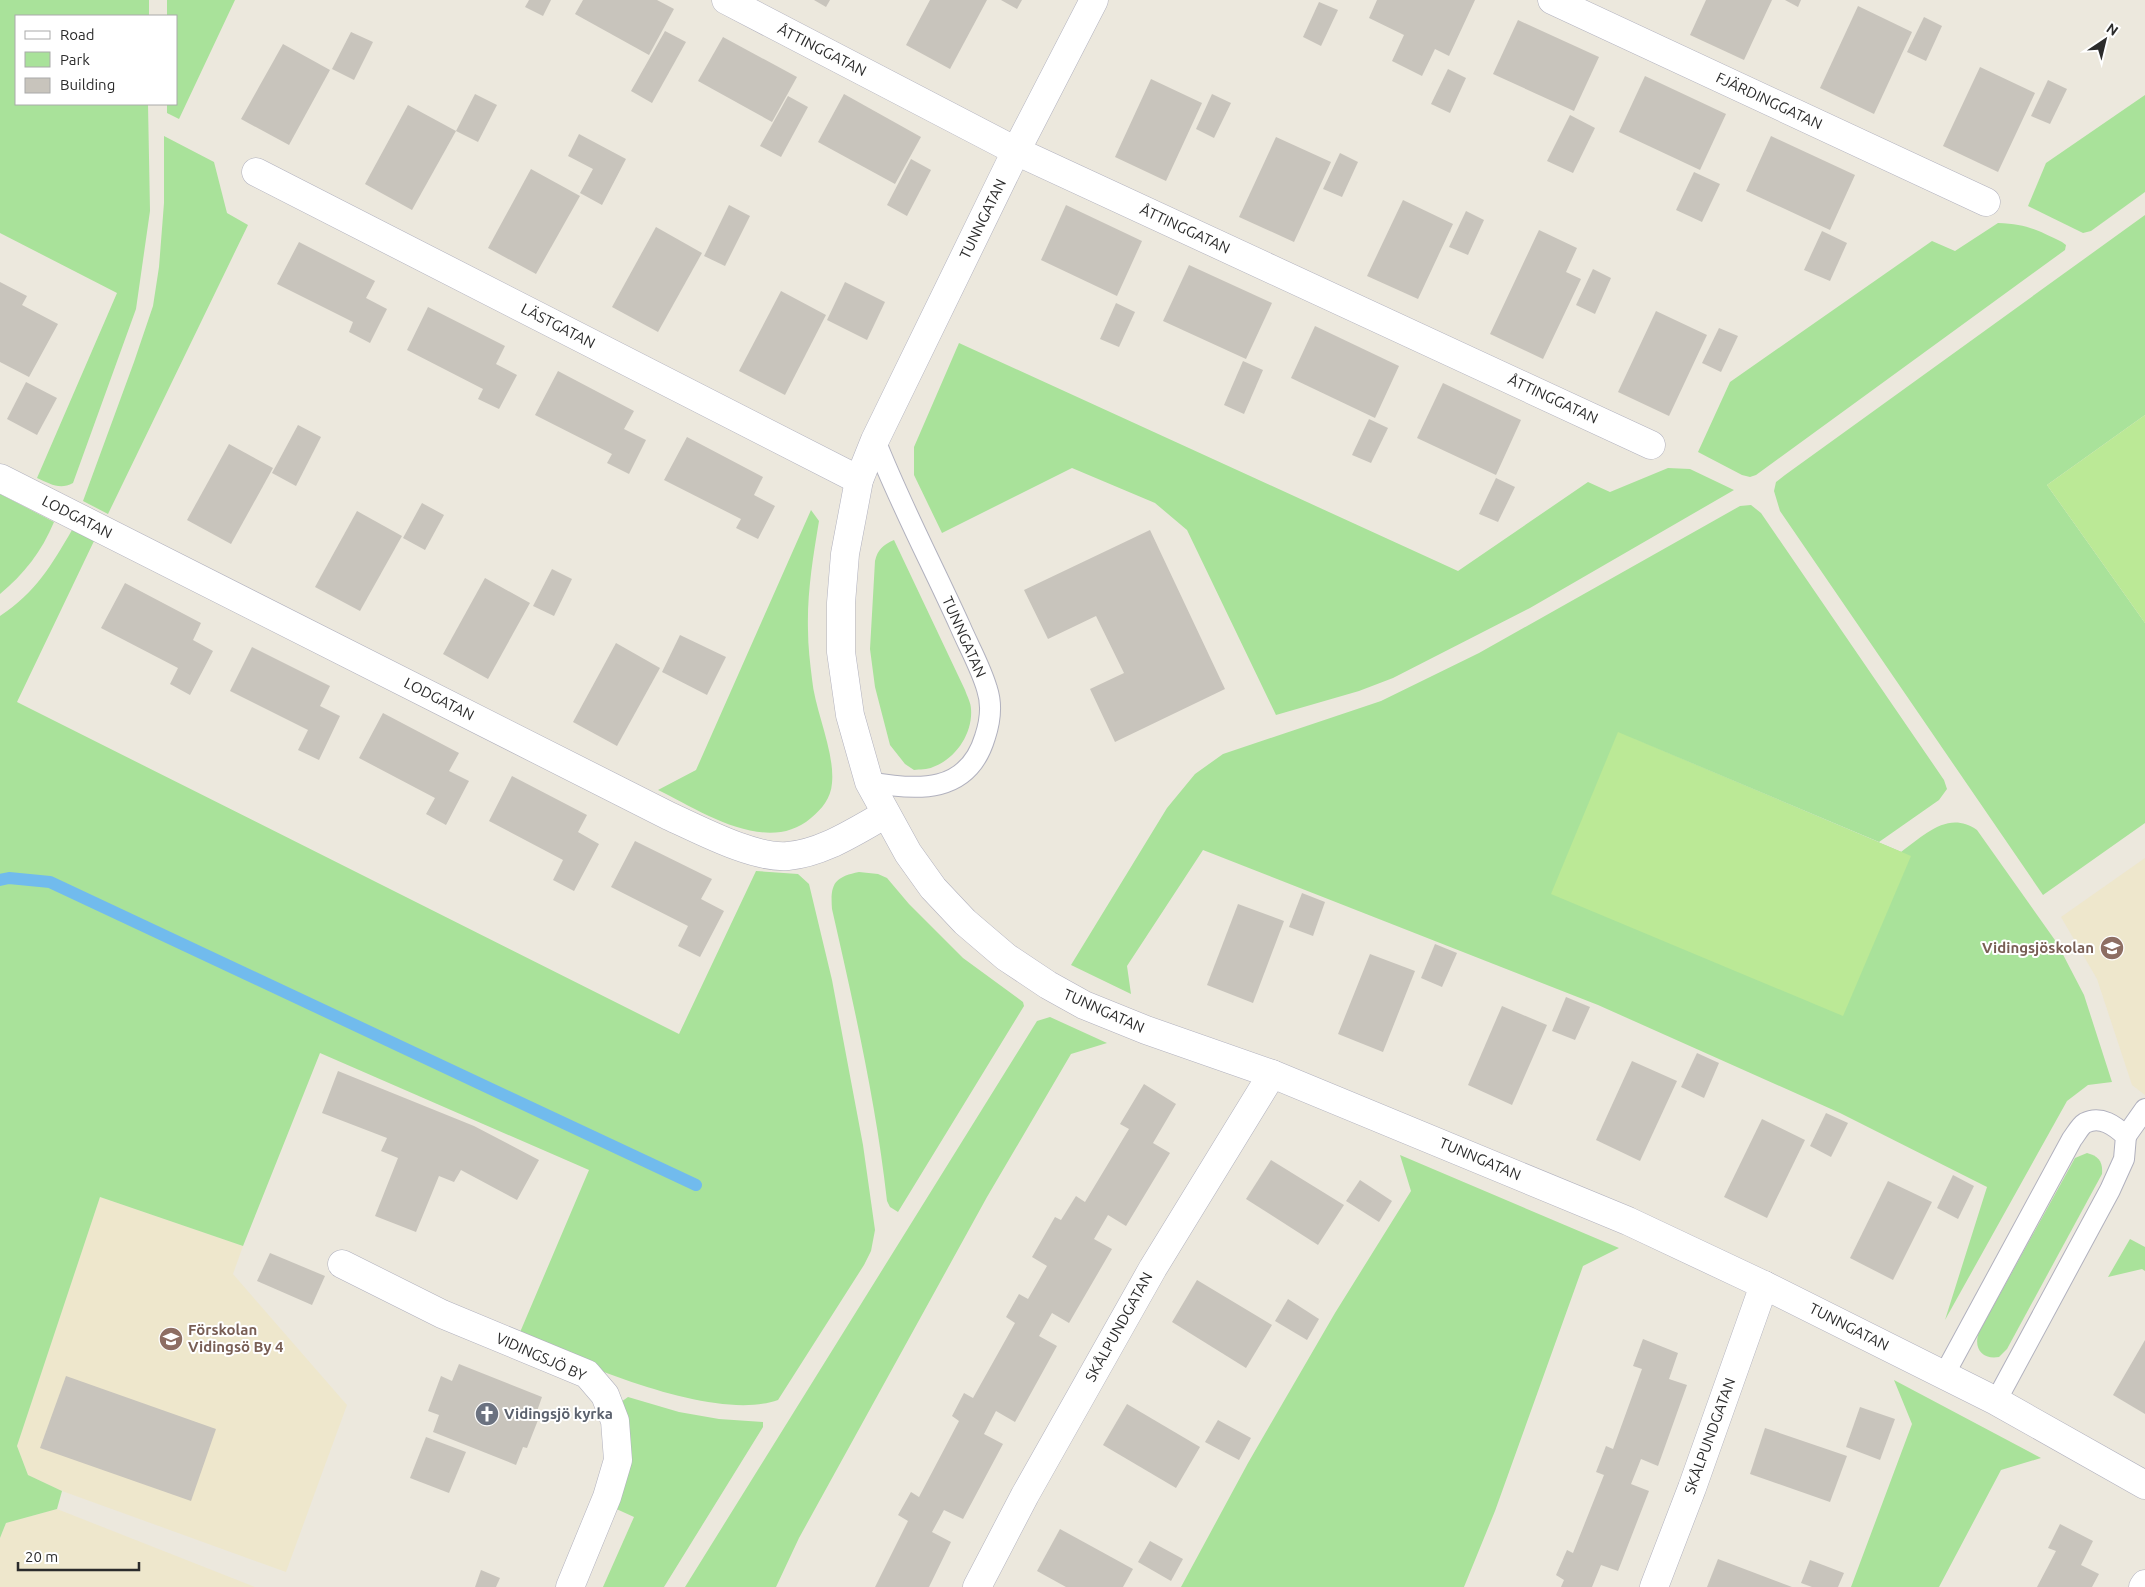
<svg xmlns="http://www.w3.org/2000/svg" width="2145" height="1587" viewBox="0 0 2145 1587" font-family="Ubuntu,sans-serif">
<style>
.education{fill:#eee7cc}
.green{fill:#a9e29a}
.pitch{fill:#bbe996}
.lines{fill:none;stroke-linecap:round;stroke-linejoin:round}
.stream{stroke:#71bbed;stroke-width:12}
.building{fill:#c8c4bc}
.lane-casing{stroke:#b1b1be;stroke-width:22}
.street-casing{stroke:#b1b1be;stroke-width:29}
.lane{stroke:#fff;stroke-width:20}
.street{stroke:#fff;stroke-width:28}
.labels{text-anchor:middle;stroke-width:4;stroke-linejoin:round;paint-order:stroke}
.street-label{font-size:15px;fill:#2b2b2b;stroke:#fff}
.education-label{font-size:15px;font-weight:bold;fill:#785e54;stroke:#fff;text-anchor:end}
.worship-label{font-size:15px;font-weight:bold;fill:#5b616d;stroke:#fff;text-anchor:start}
</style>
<rect width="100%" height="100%" fill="#ece8dd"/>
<g class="education">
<path d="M2145,858V1095L2132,1085L2097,979L2061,917Z"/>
<path d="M100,1197L243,1246L233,1274L347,1405L286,1572L62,1491L28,1475L17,1446Z"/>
<path d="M57,1509L255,1587H0V1538L6,1523Z"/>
</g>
<g class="green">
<path d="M0,0H149V16H16V104H148L150,211L136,309L73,483C60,490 50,484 37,478L117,293L0,233Z"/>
<path d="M167,0H235L179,119L167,113V104H176V16H167Z"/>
<path d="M2145,95V192L2091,231L2083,233L2028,206L2046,163Z"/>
<path d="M164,136L214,162L227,213L248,225L108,514L83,501L134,362L153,306L159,267L164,203Z"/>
<path d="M2145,215V415L2047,485L2145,623V823L2043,895L1780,511L1774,491L1776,482L1785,475Z"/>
<path d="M1998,223C2027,224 2037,230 2062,242L2066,245L2065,250L1756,475L1750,477L1742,475L1698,452L1730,382L1932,241L1955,251Z"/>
<path d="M959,343L1458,571L1588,482L1610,492L1668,468L1690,469L1734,490L1530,608L1393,678L1359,691L1276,715L1187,530L1155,503L1072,468L942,533L914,475V447Z"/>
<path d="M0,494L54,522C42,551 24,574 0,594Z"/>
<path d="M1751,505L1761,513L1944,780L1947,789L1939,800L1879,842L1618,732L1911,856L1901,852C1925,835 1948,810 1977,830L2057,943L2084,995L2112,1082L2088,1085L2067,1101L1945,1320L1987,1187L1840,1113L1598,1005L1203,850L1127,966L1131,994L1071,965L1167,808L1195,774L1223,754L1381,701L1479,653L1740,506Z"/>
<path d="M811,510L819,521C813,557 807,593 808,630C808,646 810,663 812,679C815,711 835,752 832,783C831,798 822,809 811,818C767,856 701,811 658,790L696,770Z"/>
<path d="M72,530L94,541L17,702L679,1034L756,871L798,874L809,884L832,980L863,1145L875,1230L871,1251L864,1265L778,1400C713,1423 580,1363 518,1337L589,1170L320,1053L243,1246L100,1197L17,1446L28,1475L62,1491L57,1509L6,1523L0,1538V616C36,592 51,566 72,530Z"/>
<path d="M894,540L965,690C967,696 971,703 971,709C973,733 956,759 933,767C927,770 920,769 914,770L905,764L890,745L875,687L870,649L875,561C878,549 883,545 894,540Z"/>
<path d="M859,872L878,874L887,878L909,904L963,958L1023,1002L1024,1006L898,1212L890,1207L887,1201C876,1102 854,1006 832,909C830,883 835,877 859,872Z"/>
<path d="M1050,1017L1107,1043L1071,1054L987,1197L799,1538L776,1587H685L1037,1021Z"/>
<path d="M2087,1153C2099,1156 2103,1162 2102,1174L2007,1349L1999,1357C1982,1360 1973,1348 1979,1332L2075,1158Z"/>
<path d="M1400,1155L1619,1248L1583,1266L1495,1511L1464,1587H1181L1248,1463L1335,1313L1411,1191Z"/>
<path d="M2130,1239L2145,1247V1271L2142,1269L2108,1277Z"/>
<path d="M1894,1380L2041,1458L2001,1470L1939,1587H1851L1912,1424Z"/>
<path d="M628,1397L679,1412L719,1419L763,1422V1427L664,1587H603L634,1517L612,1507L621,1402Z"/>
</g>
<g class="pitch">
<path d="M2145,415V623L2047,485Z"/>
<path d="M1618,732L1911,856L1843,1016L1551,894Z"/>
</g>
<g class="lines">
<path class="stream" d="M0,880L9,878L50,882L696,1185"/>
</g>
<g class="building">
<path d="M529,0H551L543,16L525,7Z"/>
<path d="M583,0H657L674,9L649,55L575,14Z"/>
<path d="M814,0H830L826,7Z"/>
<path d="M930,0H987L950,69L906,45Z"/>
<path d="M1001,0H1022L1017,9Z"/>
<path d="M1377,0H1475L1449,56L1435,49L1422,76L1392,61L1404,35L1369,18Z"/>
<path d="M1706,0H1772L1744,60L1690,35Z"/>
<path d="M1785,0H1801L1798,7Z"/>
<path d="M1319,2L1338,10L1321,46L1303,37Z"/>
<path d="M1858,6L1912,32L1874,114L1820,88Z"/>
<path d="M1924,17L1942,26L1926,61L1907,52Z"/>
<path d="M1518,20L1599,57L1574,111L1493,74Z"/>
<path d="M665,31L686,42L652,103L631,91Z"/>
<path d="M351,32L373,42L354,80L332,69Z"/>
<path d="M723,37L797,77L772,122L698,81Z"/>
<path d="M283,44L330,70L289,145L241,119Z"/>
<path d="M1980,67L2035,93L1998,172L1943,146Z"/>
<path d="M1448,69L1466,78L1450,113L1431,104Z"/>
<path d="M1645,76L1726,114L1700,170L1619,132Z"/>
<path d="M1151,79L1202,103L1166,181L1115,157Z"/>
<path d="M2048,80L2067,89L2050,124L2031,116Z"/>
<path d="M475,94L497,105L478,142L456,131Z"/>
<path d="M844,94L921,137L895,184L818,142Z"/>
<path d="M1212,94L1231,103L1214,138L1196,129Z"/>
<path d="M788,96L808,107L781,157L760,146Z"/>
<path d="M408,105L456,131L412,210L365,184Z"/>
<path d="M1570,115L1595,128L1573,173L1547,161Z"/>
<path d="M579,134L626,159L602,205L580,193L593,169L568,156Z"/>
<path d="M1771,136L1855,175L1830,230L1746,191Z"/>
<path d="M1276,137L1331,162L1294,242L1239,217Z"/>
<path d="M1340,153L1358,162L1342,197L1323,189Z"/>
<path d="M911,159L931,170L907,216L887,205Z"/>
<path d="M531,169L580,196L536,274L488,248Z"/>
<path d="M1694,172L1720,184L1702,222L1676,210Z"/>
<path d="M1403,200L1453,224L1418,299L1367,276Z"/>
<path d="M729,205L750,216L725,266L704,256Z"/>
<path d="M1066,205L1142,241L1117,296L1041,260Z"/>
<path d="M1466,211L1484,220L1468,255L1449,247Z"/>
<path d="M656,227L702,253L658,332L612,307Z"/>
<path d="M1539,230L1577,248L1566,272L1581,279L1543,359L1490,334Z"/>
<path d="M1822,231L1847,243L1830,281L1804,270Z"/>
<path d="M299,242L375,281L366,298L387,309L370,343L349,332L353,322L277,284Z"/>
<path d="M1189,265L1272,303L1246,359L1163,321Z"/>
<path d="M1593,269L1611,278L1595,314L1576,305Z"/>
<path d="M0,282L27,296L22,305L58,324L29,377L0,362Z"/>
<path d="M845,282L885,302L867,340L827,320Z"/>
<path d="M781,291L826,315L785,395L739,371Z"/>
<path d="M1116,303L1135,312L1119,347L1100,339Z"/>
<path d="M428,307L505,346L496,364L517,375L499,409L478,399L483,389L407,350Z"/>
<path d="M1656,311L1707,335L1669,416L1618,392Z"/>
<path d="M1315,326L1399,366L1375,418L1291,378Z"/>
<path d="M1719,328L1738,336L1721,372L1702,363Z"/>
<path d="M1243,361L1263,370L1244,414L1224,405Z"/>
<path d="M558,371L634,411L624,429L646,440L629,474L607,463L612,454L535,415Z"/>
<path d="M26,382L57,398L37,435L7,419Z"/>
<path d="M1443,383L1521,420L1496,475L1417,438Z"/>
<path d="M1369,419L1388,428L1371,463L1352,455Z"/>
<path d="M298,425L321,437L296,486L272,473Z"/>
<path d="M687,437L763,477L754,495L775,506L758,539L736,528L741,519L664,480Z"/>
<path d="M229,444L273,468L231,544L187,520Z"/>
<path d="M1496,478L1515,487L1498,522L1479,514Z"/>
<path d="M422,503L444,515L425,550L403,538Z"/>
<path d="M357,511L402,536L360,611L315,587Z"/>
<path d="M1150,530L1225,689L1115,742L1090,689L1124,673L1096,616L1048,639L1024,590Z"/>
<path d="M552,569L572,579L554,616L533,606Z"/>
<path d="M485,578L530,603L488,679L443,654Z"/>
<path d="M125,583L201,623L193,640L213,651L190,695L170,684L178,668L101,628Z"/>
<path d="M680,635L726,657L707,695L662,672Z"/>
<path d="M616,643L660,668L617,746L573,722Z"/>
<path d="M252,647L330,686L320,706L340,716L319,760L298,750L308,730L230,691Z"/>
<path d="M383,713L459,753L449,771L469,781L446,825L426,814L435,798L359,758Z"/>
<path d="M512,776L587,815L578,832L599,844L574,891L553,880L563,860L489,821Z"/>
<path d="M635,841L712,879L701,899L724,911L700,957L678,946L688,926L611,887Z"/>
<path d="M1302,893L1325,902L1313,936L1289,927Z"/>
<path d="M1238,904L1284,921L1253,1003L1207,985Z"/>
<path d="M1435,944L1457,953L1442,987L1421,978Z"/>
<path d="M1370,954L1415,971L1383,1052L1338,1034Z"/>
<path d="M1566,997L1590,1007L1575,1040L1552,1031Z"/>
<path d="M1502,1006L1547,1025L1512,1105L1468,1085Z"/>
<path d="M1697,1053L1719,1063L1704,1098L1681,1087Z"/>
<path d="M1632,1061L1677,1081L1640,1161L1596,1140Z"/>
<path d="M338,1071L474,1126L539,1160L517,1200L461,1170L454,1182L439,1176L416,1232L375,1216L398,1158L381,1151L387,1138L322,1113Z"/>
<path d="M1144,1084L1176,1104L1153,1143L1170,1153L1126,1226L1108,1215L1094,1239L1112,1249L1069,1323L1052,1313L1039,1336L1057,1346L1015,1422L996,1411L984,1434L1003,1444L963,1519L944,1510L932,1532L951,1542L929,1587H875L908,1521L898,1515L911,1492L919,1497L959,1421L952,1416L964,1393L973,1398L1015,1323L1006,1317L1019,1294L1028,1299L1047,1266L1032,1257L1055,1217L1061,1220L1076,1196L1085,1202L1129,1129L1120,1124Z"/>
<path d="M1826,1113L1848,1123L1831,1157L1810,1146Z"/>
<path d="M1762,1119L1805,1140L1767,1218L1724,1197Z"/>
<path d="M1271,1160L1344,1205L1318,1245L1246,1199Z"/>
<path d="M1953,1175L1974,1186L1958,1219L1937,1208Z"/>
<path d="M1360,1180L1392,1201L1379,1222L1346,1201Z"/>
<path d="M1888,1181L1932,1202L1893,1280L1850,1258Z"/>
<path d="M270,1253L325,1276L312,1305L257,1281Z"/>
<path d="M1197,1280L1272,1325L1246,1368L1172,1322Z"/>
<path d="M1288,1299L1319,1319L1307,1340L1275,1321Z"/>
<path d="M1643,1339L1678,1353L1669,1379L1687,1385L1658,1466L1641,1459L1631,1484L1649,1491L1618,1571L1601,1565L1592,1587H1561L1564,1580L1556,1575L1567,1550L1573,1553L1604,1475L1596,1472L1606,1446L1613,1449L1642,1369L1633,1366Z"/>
<path d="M2145,1340V1414L2113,1395Z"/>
<path d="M459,1364L542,1397L536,1414L540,1415L527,1448L523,1447L516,1465L433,1432L439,1415L428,1411L441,1376L452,1381Z"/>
<path d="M66,1376L216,1429L191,1501L40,1448Z"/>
<path d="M1127,1404L1200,1447L1176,1488L1103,1445Z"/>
<path d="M1860,1407L1895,1419L1880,1460L1846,1447Z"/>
<path d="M1218,1420L1251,1438L1239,1460L1205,1442Z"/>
<path d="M1765,1428L1847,1456L1830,1502L1750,1474Z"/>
<path d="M426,1437L466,1452L449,1493L410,1478Z"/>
<path d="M2060,1524L2093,1541L2081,1565L2099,1574L2092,1587H2037L2056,1551L2048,1548Z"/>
<path d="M1060,1529L1133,1569L1123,1587H1066L1037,1571Z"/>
<path d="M1150,1541L1183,1559L1171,1581L1138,1562Z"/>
<path d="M1718,1559L1792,1587H1707Z"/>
<path d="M1810,1560L1844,1573L1838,1587H1812L1801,1583Z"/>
<path d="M481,1570L500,1578L496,1587H475Z"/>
</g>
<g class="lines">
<g class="lane-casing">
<g id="lane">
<path d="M869,782C918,791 968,794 985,737C990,722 992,704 987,689C981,668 969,647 960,626C932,564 900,504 875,440"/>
<path d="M2126,1136L2145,1109"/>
<path d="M1944,1375L2072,1139C2076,1134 2080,1126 2085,1123C2101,1115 2115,1126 2126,1136L2124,1159L2110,1190L1996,1401"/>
</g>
</g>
<g class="street-casing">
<g id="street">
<path d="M726,0L1016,151L1651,445"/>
<path d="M1094,0L1016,151L875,440L859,480L845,554L841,603V652L850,715L869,782L908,853L933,888L965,922L1006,957L1048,985L1084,1005L1146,1030L1272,1074L1628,1221L1764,1285L1996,1401L2145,1485"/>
<path d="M1552,0L1986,202"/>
<path d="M256,172L859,480"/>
<path d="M0,478L669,816C700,830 754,859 788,856C823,853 855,831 886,814"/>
<path d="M342,1264L442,1314L587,1374L605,1395L615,1421L618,1460L607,1497L570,1587"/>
<path d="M977,1587L1025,1495L1153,1268L1272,1074"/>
<path d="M1654,1587L1692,1488L1764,1285"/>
<path d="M2143,1587L2145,1584"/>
</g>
</g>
<use href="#lane" class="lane"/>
<use href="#street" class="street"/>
</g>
<defs>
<g id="school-disc" transform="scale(1.25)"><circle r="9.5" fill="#8d6e63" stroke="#fff"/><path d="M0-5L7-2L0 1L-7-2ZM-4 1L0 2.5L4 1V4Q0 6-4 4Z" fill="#fff"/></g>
<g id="church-disc" transform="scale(1.25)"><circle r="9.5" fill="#6b7280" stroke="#fff"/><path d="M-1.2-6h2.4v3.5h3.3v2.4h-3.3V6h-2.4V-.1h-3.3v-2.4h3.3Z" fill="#fff"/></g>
</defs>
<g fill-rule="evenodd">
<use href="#school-disc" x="2112" y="948"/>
<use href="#school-disc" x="171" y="1339"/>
<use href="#church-disc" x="487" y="1414"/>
</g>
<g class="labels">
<g class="street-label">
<text transform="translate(822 50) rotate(27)" y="5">ÅTTINGGATAN</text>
<text transform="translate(1769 101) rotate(25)" y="5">FJÄRDINGGATAN</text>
<text transform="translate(983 219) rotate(-64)" y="5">TUNNGATAN</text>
<text transform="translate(1185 229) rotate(25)" y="5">ÅTTINGGATAN</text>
<text transform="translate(558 326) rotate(27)" y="5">LÄSTGATAN</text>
<text transform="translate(1553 399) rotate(25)" y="5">ÅTTINGGATAN</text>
<text transform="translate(77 517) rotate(27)" y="5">LODGATAN</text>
<text transform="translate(964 637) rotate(66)" y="5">TUNNGATAN</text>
<text transform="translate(439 699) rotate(27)" y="5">LODGATAN</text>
<text transform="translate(1104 1011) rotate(24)" y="5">TUNNGATAN</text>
<text transform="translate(1480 1159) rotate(23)" y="5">TUNNGATAN</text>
<text transform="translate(1119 1327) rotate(-61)" y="5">SKÅLPUNDGATAN</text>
<text transform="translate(1849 1327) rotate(27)" y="5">TUNNGATAN</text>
<text transform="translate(541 1357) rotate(24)" y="5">VIDINGSJÖ BY</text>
<text transform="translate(1710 1436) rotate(-70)" y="5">SKÅLPUNDGATAN</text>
</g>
<g class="education-label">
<text x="2094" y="953">Vidingsjöskolan</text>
<text x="188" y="1335" text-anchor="start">Förskolan<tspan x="188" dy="17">Vidingsö By 4</tspan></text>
</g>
<g class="worship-label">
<text x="504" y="1419">Vidingsjö kyrka</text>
</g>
</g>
<rect x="15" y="15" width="162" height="90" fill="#ffffff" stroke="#aaaaaa"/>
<rect x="25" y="31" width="25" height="8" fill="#ffffff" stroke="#aaaaaa"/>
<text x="60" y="40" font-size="15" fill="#2b2b2b">Road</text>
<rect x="25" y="52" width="25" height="15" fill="#a9e29a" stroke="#aaaaaa"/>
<text x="60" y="65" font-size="15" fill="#2b2b2b">Park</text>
<rect x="25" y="78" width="25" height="15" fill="#c8c4bc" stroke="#aaaaaa"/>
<text x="60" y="90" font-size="15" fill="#2b2b2b">Building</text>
<g transform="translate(2105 40) rotate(35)" stroke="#ffffff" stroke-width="4" paint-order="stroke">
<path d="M0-4L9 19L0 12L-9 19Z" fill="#2b2b2b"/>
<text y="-8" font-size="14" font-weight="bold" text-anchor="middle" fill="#2b2b2b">N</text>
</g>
<path d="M18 1562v8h121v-8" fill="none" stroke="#2b2b2b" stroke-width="2.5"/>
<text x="25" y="1562" font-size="15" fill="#2b2b2b" stroke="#ffffff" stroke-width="4" paint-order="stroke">20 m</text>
</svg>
